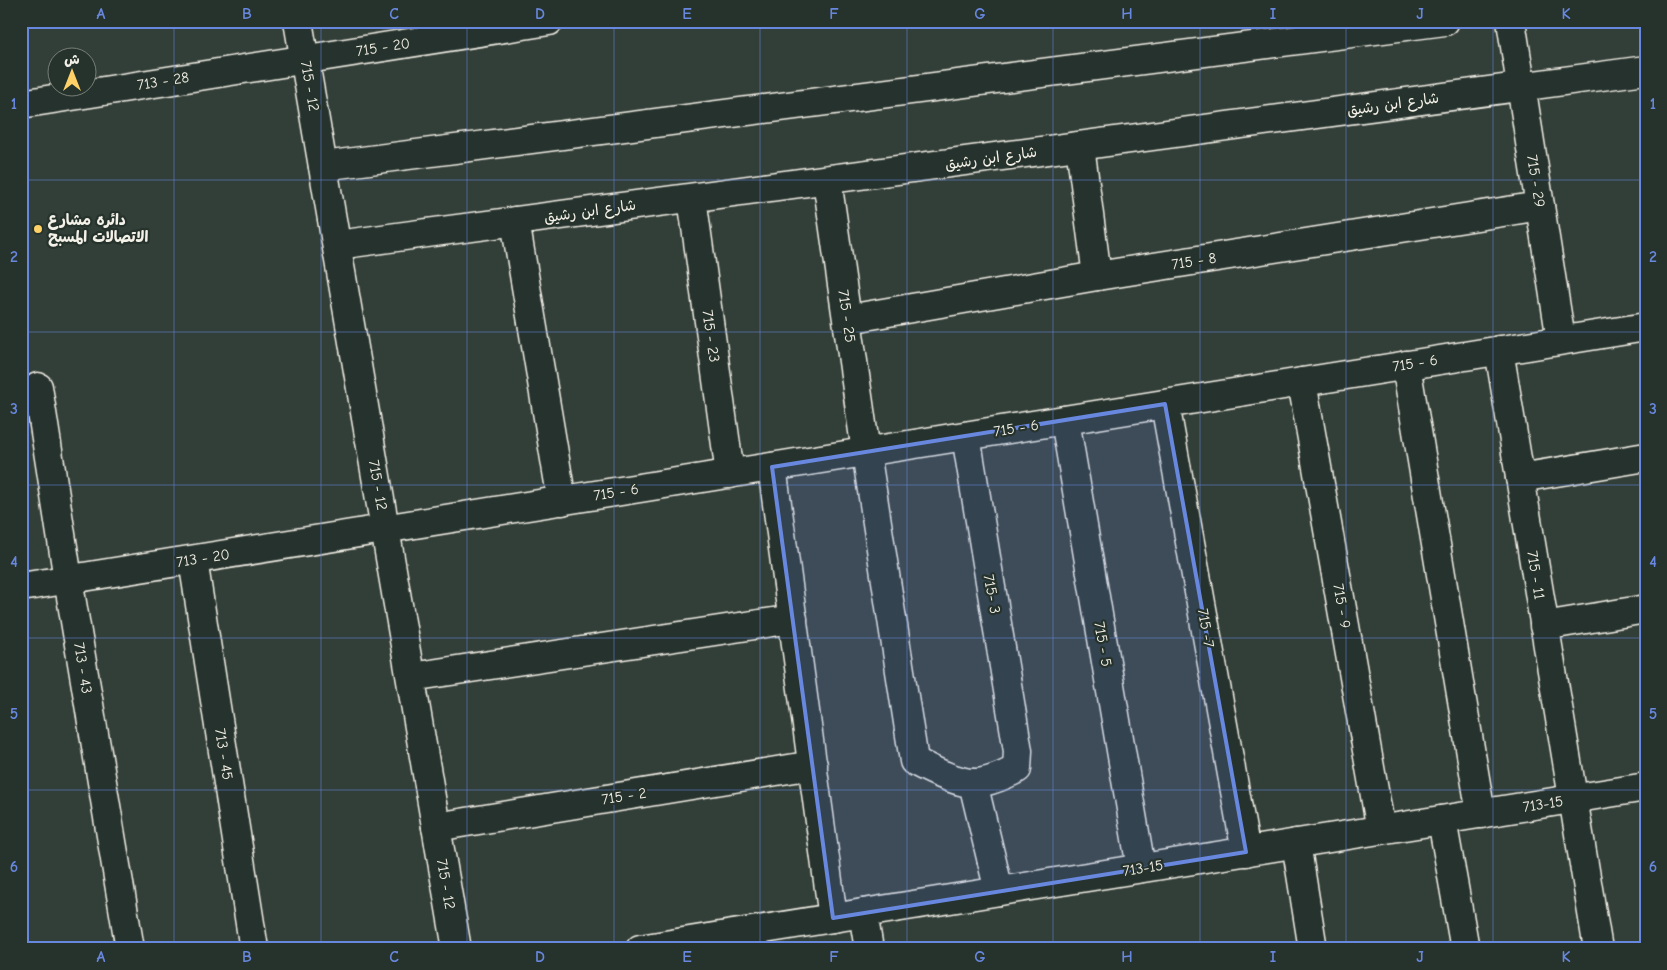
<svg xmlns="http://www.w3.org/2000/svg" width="1667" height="970" viewBox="0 0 1667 970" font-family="'Comic Neue','Playpen Sans Arabic',sans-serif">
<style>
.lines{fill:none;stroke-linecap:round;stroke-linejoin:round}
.street-casing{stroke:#f4f1e8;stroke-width:31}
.street{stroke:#26332d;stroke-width:28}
.marked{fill:#6887de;fill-opacity:0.2;stroke:#6887de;stroke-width:4;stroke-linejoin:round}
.grid{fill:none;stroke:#6887de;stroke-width:1;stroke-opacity:0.55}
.poi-dot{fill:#ffd166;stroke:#26332d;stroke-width:2}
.labels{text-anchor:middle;stroke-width:4.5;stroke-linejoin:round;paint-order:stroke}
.street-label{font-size:15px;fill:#f4f1e8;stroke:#26332d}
.poi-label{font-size:15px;font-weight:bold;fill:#f4f1e8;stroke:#26332d;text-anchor:start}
.neatline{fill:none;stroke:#6887de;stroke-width:2}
.grid-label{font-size:16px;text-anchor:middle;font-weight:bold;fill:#6887de}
</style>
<rect width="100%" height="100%" fill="#323e38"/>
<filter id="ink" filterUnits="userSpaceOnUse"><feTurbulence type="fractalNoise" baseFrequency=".02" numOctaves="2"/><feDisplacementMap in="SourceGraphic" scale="10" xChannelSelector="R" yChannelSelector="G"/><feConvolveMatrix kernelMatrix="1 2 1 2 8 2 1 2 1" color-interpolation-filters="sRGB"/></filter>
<g filter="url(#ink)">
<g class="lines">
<g class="street-casing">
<g id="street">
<path d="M298,21L457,949"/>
<path d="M1511,21L1561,340"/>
<path d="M21,104L549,21"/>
<path d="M1080,146L1097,276"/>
<path d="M323,166L1445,21"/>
<path d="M827,180L866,452L914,761C929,769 955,782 972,783C986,784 1005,775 1017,769L1018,751L966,436"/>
<path d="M692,198L730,474"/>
<path d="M515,221L562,501"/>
<path d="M337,245L1646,70"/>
<path d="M848,319L1097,276L1540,206"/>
<path d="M1499,350L1598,949"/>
<path d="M1406,365L1481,814"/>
<path d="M1302,382L1381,830"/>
<path d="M38,387L68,579L130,949"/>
<path d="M1165,404L1246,852"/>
<path d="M1065,420L1141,868"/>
<path d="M772,467L833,918"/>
<path d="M1520,478L1646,457"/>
<path d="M193,560L254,949"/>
<path d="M21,587L1646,327"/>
<path d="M1544,626L1646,609"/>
<path d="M411,677L793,619"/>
<path d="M973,783L999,891"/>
<path d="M1442,820L1465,949"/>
<path d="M436,827L813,765"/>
<path d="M1296,843L1313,949"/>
<path d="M863,913L869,949"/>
<path d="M640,949L1646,787"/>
</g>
</g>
<use href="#street" class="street"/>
</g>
</g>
<path class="marked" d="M1165,404L1246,852L833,918L772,467Z"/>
<path class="grid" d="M174,21V949M321,21V949M467,21V949M614,21V949M760,21V949M907,21V949M1053,21V949M1200,21V949M1346,21V949M1493,21V949M21,180H1646M21,332H1646M21,485H1646M21,638H1646M21,790H1646"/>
<circle class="poi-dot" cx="38" cy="229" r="5"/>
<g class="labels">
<g class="street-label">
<text transform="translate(383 47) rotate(-9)" y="5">715 - 20</text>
<text transform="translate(163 81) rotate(-9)" y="5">713 - 28</text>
<text transform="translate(310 86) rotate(80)" y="5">715 - 12</text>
<text transform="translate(1393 104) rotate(-8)" y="5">شارع ابن رشيق</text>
<text transform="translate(991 158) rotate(-8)" y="5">شارع ابن رشيق</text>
<text transform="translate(1536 181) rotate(81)" y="5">715 - 29</text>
<text transform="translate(590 211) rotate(-8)" y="5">شارع ابن رشيق</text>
<text transform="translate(1194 261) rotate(-9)" y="5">715 - 8</text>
<text transform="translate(847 316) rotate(82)" y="5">715 - 25</text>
<text transform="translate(711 336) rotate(82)" y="5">715 - 23</text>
<text transform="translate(1415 363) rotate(-9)" y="5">715 - 6</text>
<text transform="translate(1016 428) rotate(-9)" y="5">715 - 6</text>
<text transform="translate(378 485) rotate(80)" y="5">715 - 12</text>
<text transform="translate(616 492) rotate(-9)" y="5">715 - 6</text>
<text transform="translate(203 558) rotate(-9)" y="5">713 - 20</text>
<text transform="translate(1536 575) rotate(81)" y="5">715 - 11</text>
<text transform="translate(992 594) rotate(80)" y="5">715- 3</text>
<text transform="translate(1342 606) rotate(80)" y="5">715 - 9</text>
<text transform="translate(1206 628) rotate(80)" y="5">715 -7</text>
<text transform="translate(1103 644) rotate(80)" y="5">715 - 5</text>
<text transform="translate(83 668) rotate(81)" y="5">713 - 43</text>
<text transform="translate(224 754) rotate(81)" y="5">713 - 45</text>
<text transform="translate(624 796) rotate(-9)" y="5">715 - 2</text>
<text transform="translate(1543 804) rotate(-9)" y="5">713-15</text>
<text transform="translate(1143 868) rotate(-9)" y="5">713-15</text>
<text transform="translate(446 884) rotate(80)" y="5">715 - 12</text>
</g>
<g class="poi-label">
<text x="48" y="225">دائره مشارع<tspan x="48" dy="17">الاتصالات المسبح</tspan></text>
</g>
</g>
<rect width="1667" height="970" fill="none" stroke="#26332d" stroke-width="55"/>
<g transform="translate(72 72)"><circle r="24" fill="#26332d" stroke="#787f78"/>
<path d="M0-4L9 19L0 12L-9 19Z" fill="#ffd166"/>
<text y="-8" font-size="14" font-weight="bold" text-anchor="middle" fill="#f4f1e8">ش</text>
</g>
<rect x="28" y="28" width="1612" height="914" class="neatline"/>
<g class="grid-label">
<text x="101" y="19">A</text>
<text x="247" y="19">B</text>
<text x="394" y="19">C</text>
<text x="540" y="19">D</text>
<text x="687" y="19">E</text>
<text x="834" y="19">F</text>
<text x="980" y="19">G</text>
<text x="1127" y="19">H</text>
<text x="1273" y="19">I</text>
<text x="1420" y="19">J</text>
<text x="1566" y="19">K</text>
<text x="14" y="109">1</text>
<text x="1653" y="109">1</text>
<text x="14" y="262">2</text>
<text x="1653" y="262">2</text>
<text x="14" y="414">3</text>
<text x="1653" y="414">3</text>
<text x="14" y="567">4</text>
<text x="1653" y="567">4</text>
<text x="14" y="719">5</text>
<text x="1653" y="719">5</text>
<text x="14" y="872">6</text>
<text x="1653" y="872">6</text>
<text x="101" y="962">A</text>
<text x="247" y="962">B</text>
<text x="394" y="962">C</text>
<text x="540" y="962">D</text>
<text x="687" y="962">E</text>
<text x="834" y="962">F</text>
<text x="980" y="962">G</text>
<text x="1127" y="962">H</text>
<text x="1273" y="962">I</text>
<text x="1420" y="962">J</text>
<text x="1566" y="962">K</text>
</g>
</svg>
